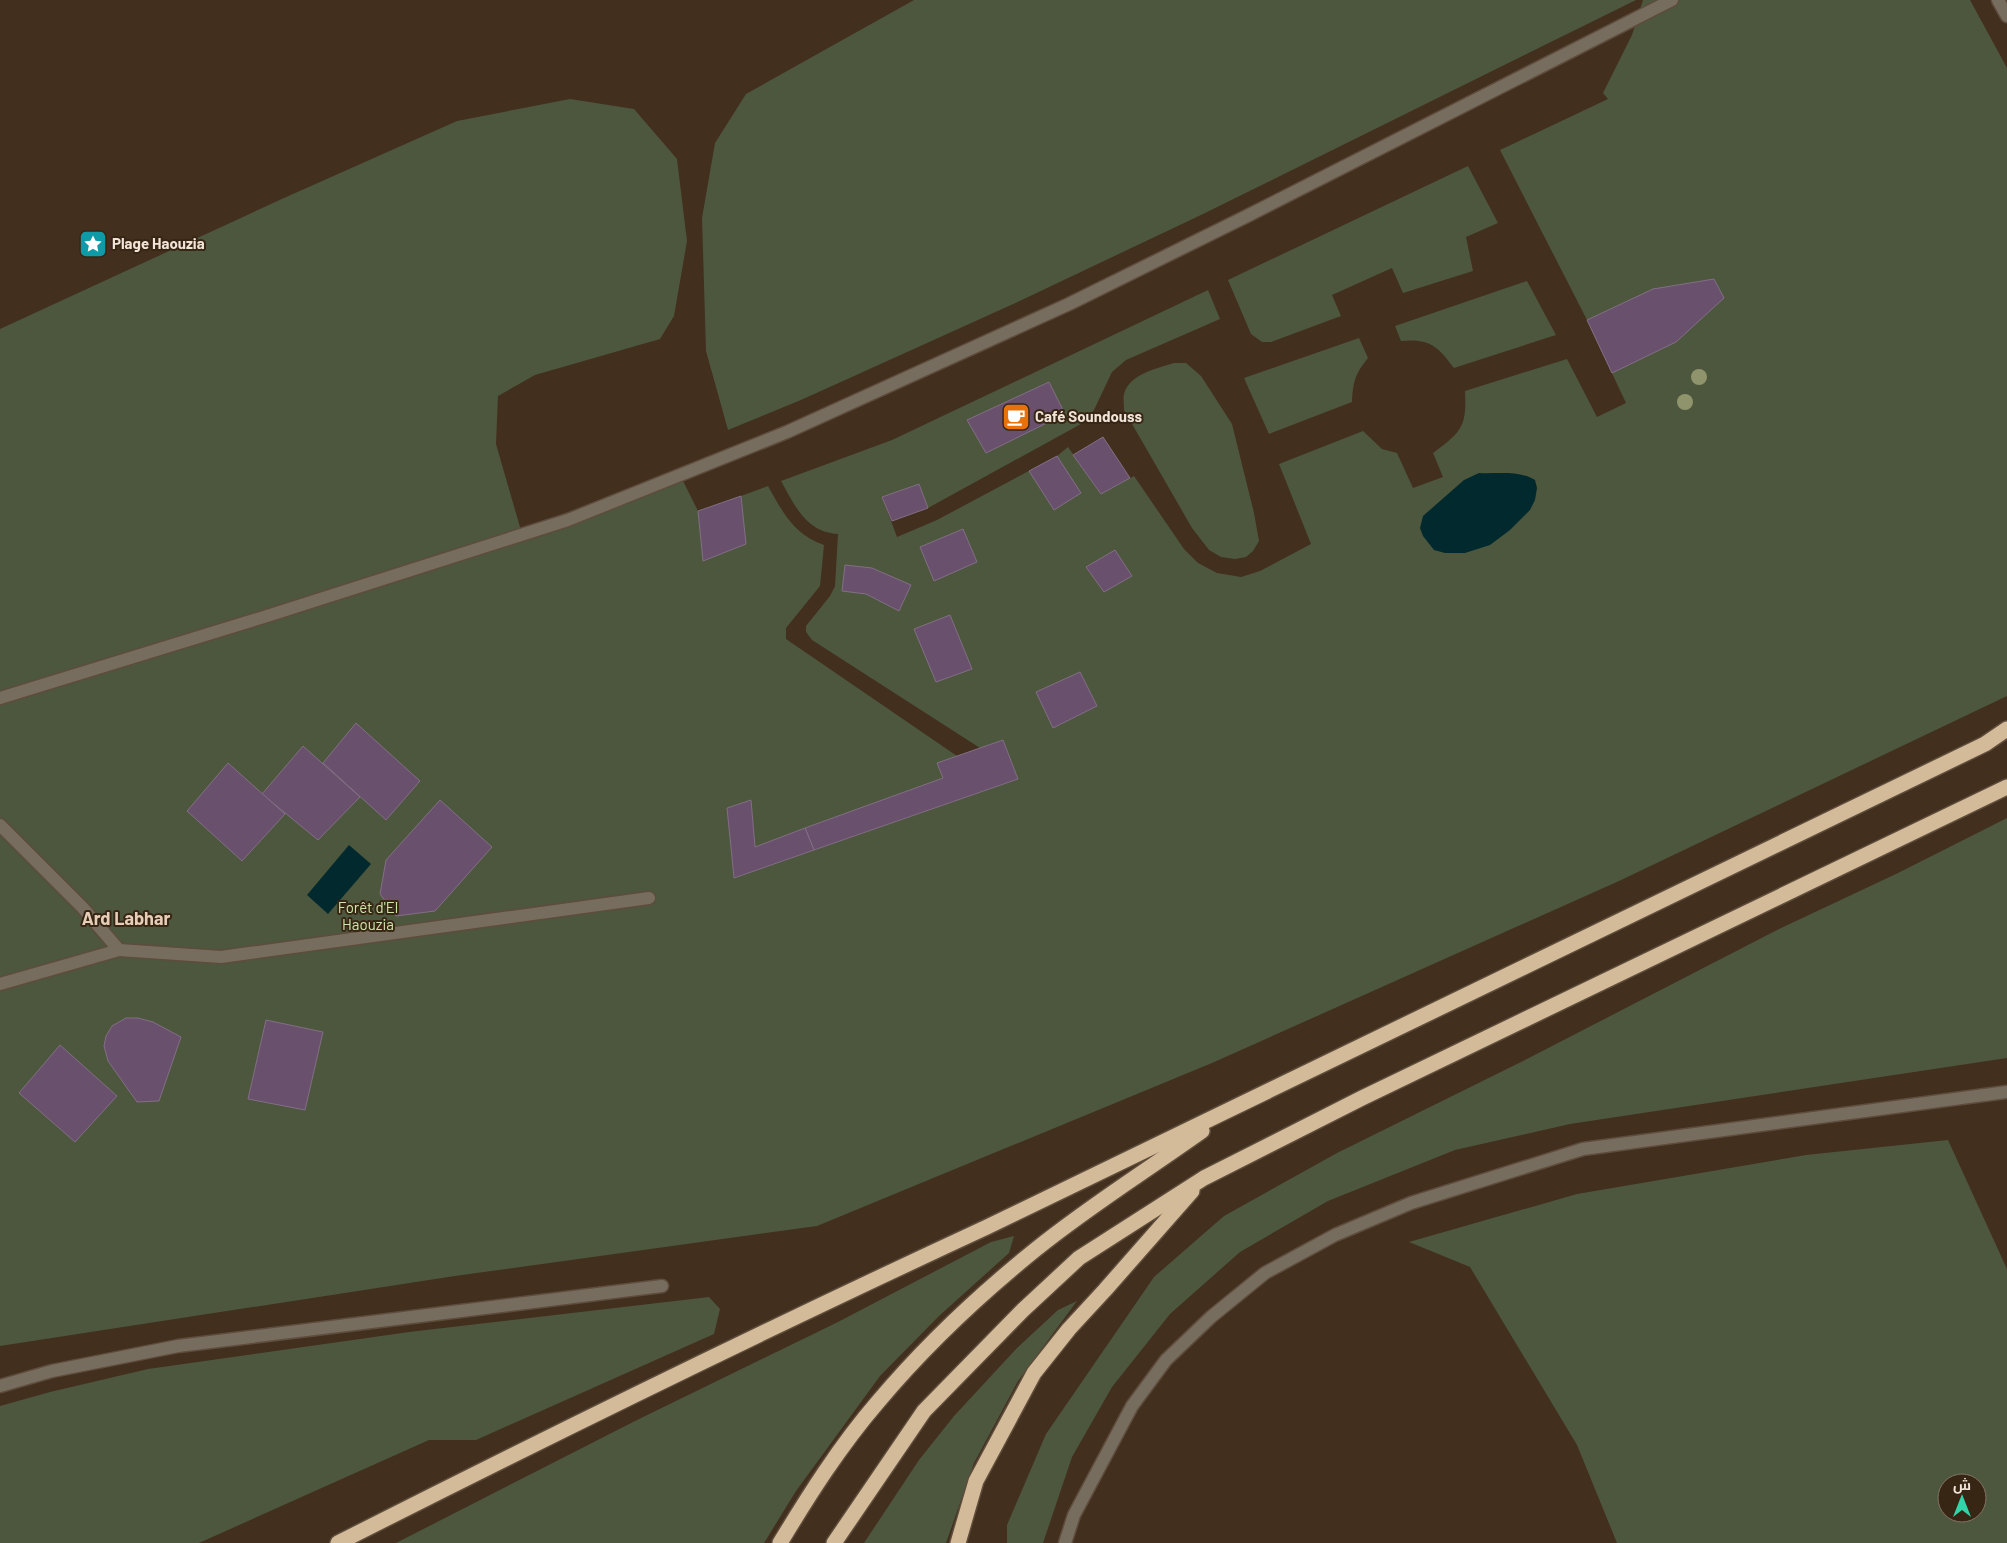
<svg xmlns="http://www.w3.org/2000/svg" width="2007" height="1543" viewBox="0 0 2007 1543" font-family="Barlow,Cairo,sans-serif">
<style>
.green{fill:#4d573e;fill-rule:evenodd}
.water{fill:#022a2e}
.building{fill:#69516d;stroke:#826f85}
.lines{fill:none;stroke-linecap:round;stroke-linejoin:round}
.minor-casing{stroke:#5e4c3c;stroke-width:15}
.highway-casing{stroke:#5e4c3c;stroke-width:18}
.minor{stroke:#776d5f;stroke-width:12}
.highway{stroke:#d3bb99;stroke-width:15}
.tree{fill:#90946c}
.labels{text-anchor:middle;stroke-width:4;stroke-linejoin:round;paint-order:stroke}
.poi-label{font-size:15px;font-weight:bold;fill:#f1e4d9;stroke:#382614;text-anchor:start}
.park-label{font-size:15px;fill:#cfe7ac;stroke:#382614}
.quarter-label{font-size:18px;font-weight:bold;fill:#e7ceb9;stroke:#382614}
</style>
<rect width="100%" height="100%" fill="#422f1e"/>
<g class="green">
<path d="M914,0H1636L1201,215L1011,305L801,400L728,430L706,351L702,218L715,143L746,94Z"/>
<path d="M1643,0H1970L2007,68V696L1619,881L1212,1063L817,1226L455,1276L0,1346V329L284,198L457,121L570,99L634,109L677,159L687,241L674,316L660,339L535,375L498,396L496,444L522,534L680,475L698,511L703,561L745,544L741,496L768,486C782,511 794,535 824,545L820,586L786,628V639L957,756L937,763L943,778L755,847L751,800L727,808L734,878L1018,779L1003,740L980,748L812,640L806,632V626L830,596L835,586L838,534C806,532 795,506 781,481L892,440L1208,290L1220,319L1126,360L1112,372L1094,410L1081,424L928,508L919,484L882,497L897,537L937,520L1057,456L1068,447L1101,494L1134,476L1184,549L1198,563L1217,573L1241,577L1260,571L1311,544L1279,464L1363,431L1382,449L1397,453L1413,488L1443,477L1433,453C1461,432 1467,427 1465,391L1567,359L1597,417L1626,403L1587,320L1500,150L1608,99L1603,93L1632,35Z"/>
<path d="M1468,166L1498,223L1466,237L1473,271L1403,293L1392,268L1332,295L1341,316L1271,342H1262L1251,334L1228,280Z"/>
<path d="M1527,281L1556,335L1454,368C1438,346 1429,338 1401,341L1395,326Z"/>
<path d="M1359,338L1368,358C1355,374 1353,382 1352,402L1269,434L1244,378Z"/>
<path d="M1174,363H1186L1201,376L1232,424L1254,513L1259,541L1253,551L1246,557L1235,559L1221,557L1209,550L1192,528L1124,410C1124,405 1123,398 1124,394C1129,374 1158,368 1174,363Z"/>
<path d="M2007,818V1058L1570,1124L1455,1150L1328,1201L1240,1252L1170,1314L1112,1387L1072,1457L1043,1543H1007V1525L1046,1434L1154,1277L1224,1216L1337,1153L1523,1061L1779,929L1898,873Z"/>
<path d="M1948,1140L2007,1269V1543H1617L1577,1445L1470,1267L1409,1242L1577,1194L1806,1155ZM1947,1483H1977V1513H1947Z"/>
<path d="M1014,1236L1009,1253L939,1316L880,1376L796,1491L764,1543H396L637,1420L836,1323L991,1242Z"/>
<path d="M709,1297L720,1309L714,1334L476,1440H429L199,1543H0V1406L50,1392L148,1369L409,1332Z"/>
<path d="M1077,1301L1018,1381L974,1463L946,1543H864L919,1460L954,1416L1017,1348L1058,1310Z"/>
</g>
<g class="water">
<path d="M1479,473C1498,474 1519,470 1535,480L1537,488L1535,500L1530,510L1510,530L1490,545L1465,553H1445L1434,550L1423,536L1420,528L1423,516L1464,480Z"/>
<path d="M349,845L371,864L328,914L307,895Z"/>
</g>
<g class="building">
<path d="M1714,279L1724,298L1676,342L1612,373L1587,320L1653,289Z"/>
<path d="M1049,382L1065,414L986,453L967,420Z"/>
<path d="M1103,437L1130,478L1101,494L1073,455Z"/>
<path d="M1057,456L1081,493L1054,510L1029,471Z"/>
<path d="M919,484L928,508L892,521L882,497Z"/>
<path d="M741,496L746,544L703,561L698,511Z"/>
<path d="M963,529L977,562L934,581L920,547Z"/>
<path d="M1115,550L1132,576L1104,592L1086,567Z"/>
<path d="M845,565L872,568L911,585L899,611L866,594L842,591Z"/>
<path d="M950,615L972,669L936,682L914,629Z"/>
<path d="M1080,672L1097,706L1053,728L1036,692Z"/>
<path d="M356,723L420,781L386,820L323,763Z"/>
<path d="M1003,740L1018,779L814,850L805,828L943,778L937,763Z"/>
<path d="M303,746L360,797L318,840L262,794Z"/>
<path d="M228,763L285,814L242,861L187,811Z"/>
<path d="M440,800L492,847L435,911L396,916L380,894L386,860Z"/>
<path d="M751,800L755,847L805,828L814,850L734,878L727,808Z"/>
<path d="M126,1018H138L153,1022L181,1037L159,1101L137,1102L108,1061L104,1046L106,1036L112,1026Z"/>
<path d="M266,1020L323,1032L305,1110L248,1099Z"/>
<path d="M60,1045L117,1096L75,1142L19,1093Z"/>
</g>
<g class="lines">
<g class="minor-casing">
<g id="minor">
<path d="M1998,0L2007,16"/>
<path d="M0,698L267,616L568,520L787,432L1069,304L1247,216L1672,0"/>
<path d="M0,825L83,908L119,950L0,984"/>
<path d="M119,950L221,957L649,898"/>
<path d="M0,1386L52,1371L178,1346L662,1286"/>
<path d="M1065,1543L1074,1515L1132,1406L1166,1360L1211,1317L1265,1273L1335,1235L1411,1203L1583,1149L2007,1092"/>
</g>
</g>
<g class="highway-casing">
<g id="highway">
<path d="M338,1543C553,1434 769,1328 987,1227L1985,744L2007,729"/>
<path d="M780,1543C809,1495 840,1446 877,1403C924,1347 978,1296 1035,1250C1088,1207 1146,1171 1202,1131"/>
<path d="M834,1543L924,1411L1023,1310L1079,1258L1204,1178L1362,1098L2007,787"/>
<path d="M958,1543L976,1481L1034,1373L1069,1329L1105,1290L1192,1191"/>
</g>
</g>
<use href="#minor" class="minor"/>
<use href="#highway" class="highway"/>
</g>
<g class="tree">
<circle cx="1699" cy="377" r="8"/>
<circle cx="1685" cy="402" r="8"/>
</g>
<defs>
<g id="sight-square" transform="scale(1.4375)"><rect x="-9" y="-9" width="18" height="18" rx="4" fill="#0f9aa8" stroke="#382614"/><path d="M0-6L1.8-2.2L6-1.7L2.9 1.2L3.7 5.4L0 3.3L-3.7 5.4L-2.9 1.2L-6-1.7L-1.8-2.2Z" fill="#fff"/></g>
<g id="cafe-square" transform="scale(1.4375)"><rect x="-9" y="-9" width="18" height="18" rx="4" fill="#e8710a" stroke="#382614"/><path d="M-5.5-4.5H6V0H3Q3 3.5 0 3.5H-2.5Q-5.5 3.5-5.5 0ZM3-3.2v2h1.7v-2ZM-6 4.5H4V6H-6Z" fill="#fff"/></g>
</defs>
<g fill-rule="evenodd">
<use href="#sight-square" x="93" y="244"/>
<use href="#cafe-square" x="1016" y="417"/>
</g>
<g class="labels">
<g class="poi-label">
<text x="112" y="249">Plage Haouzia</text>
<text x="1035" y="422">Café Soundouss</text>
</g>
<g class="park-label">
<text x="368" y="913">Forêt d'El<tspan x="368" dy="17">Haouzia</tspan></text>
</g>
<g class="quarter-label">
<text x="126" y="925">Ard Labhar</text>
</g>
</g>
<g transform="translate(1962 1498)"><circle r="24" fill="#382614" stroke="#827263"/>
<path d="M0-4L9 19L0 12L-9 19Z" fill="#32d4a9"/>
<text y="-8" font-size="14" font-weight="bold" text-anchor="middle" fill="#f1e4d9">ش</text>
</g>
</svg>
